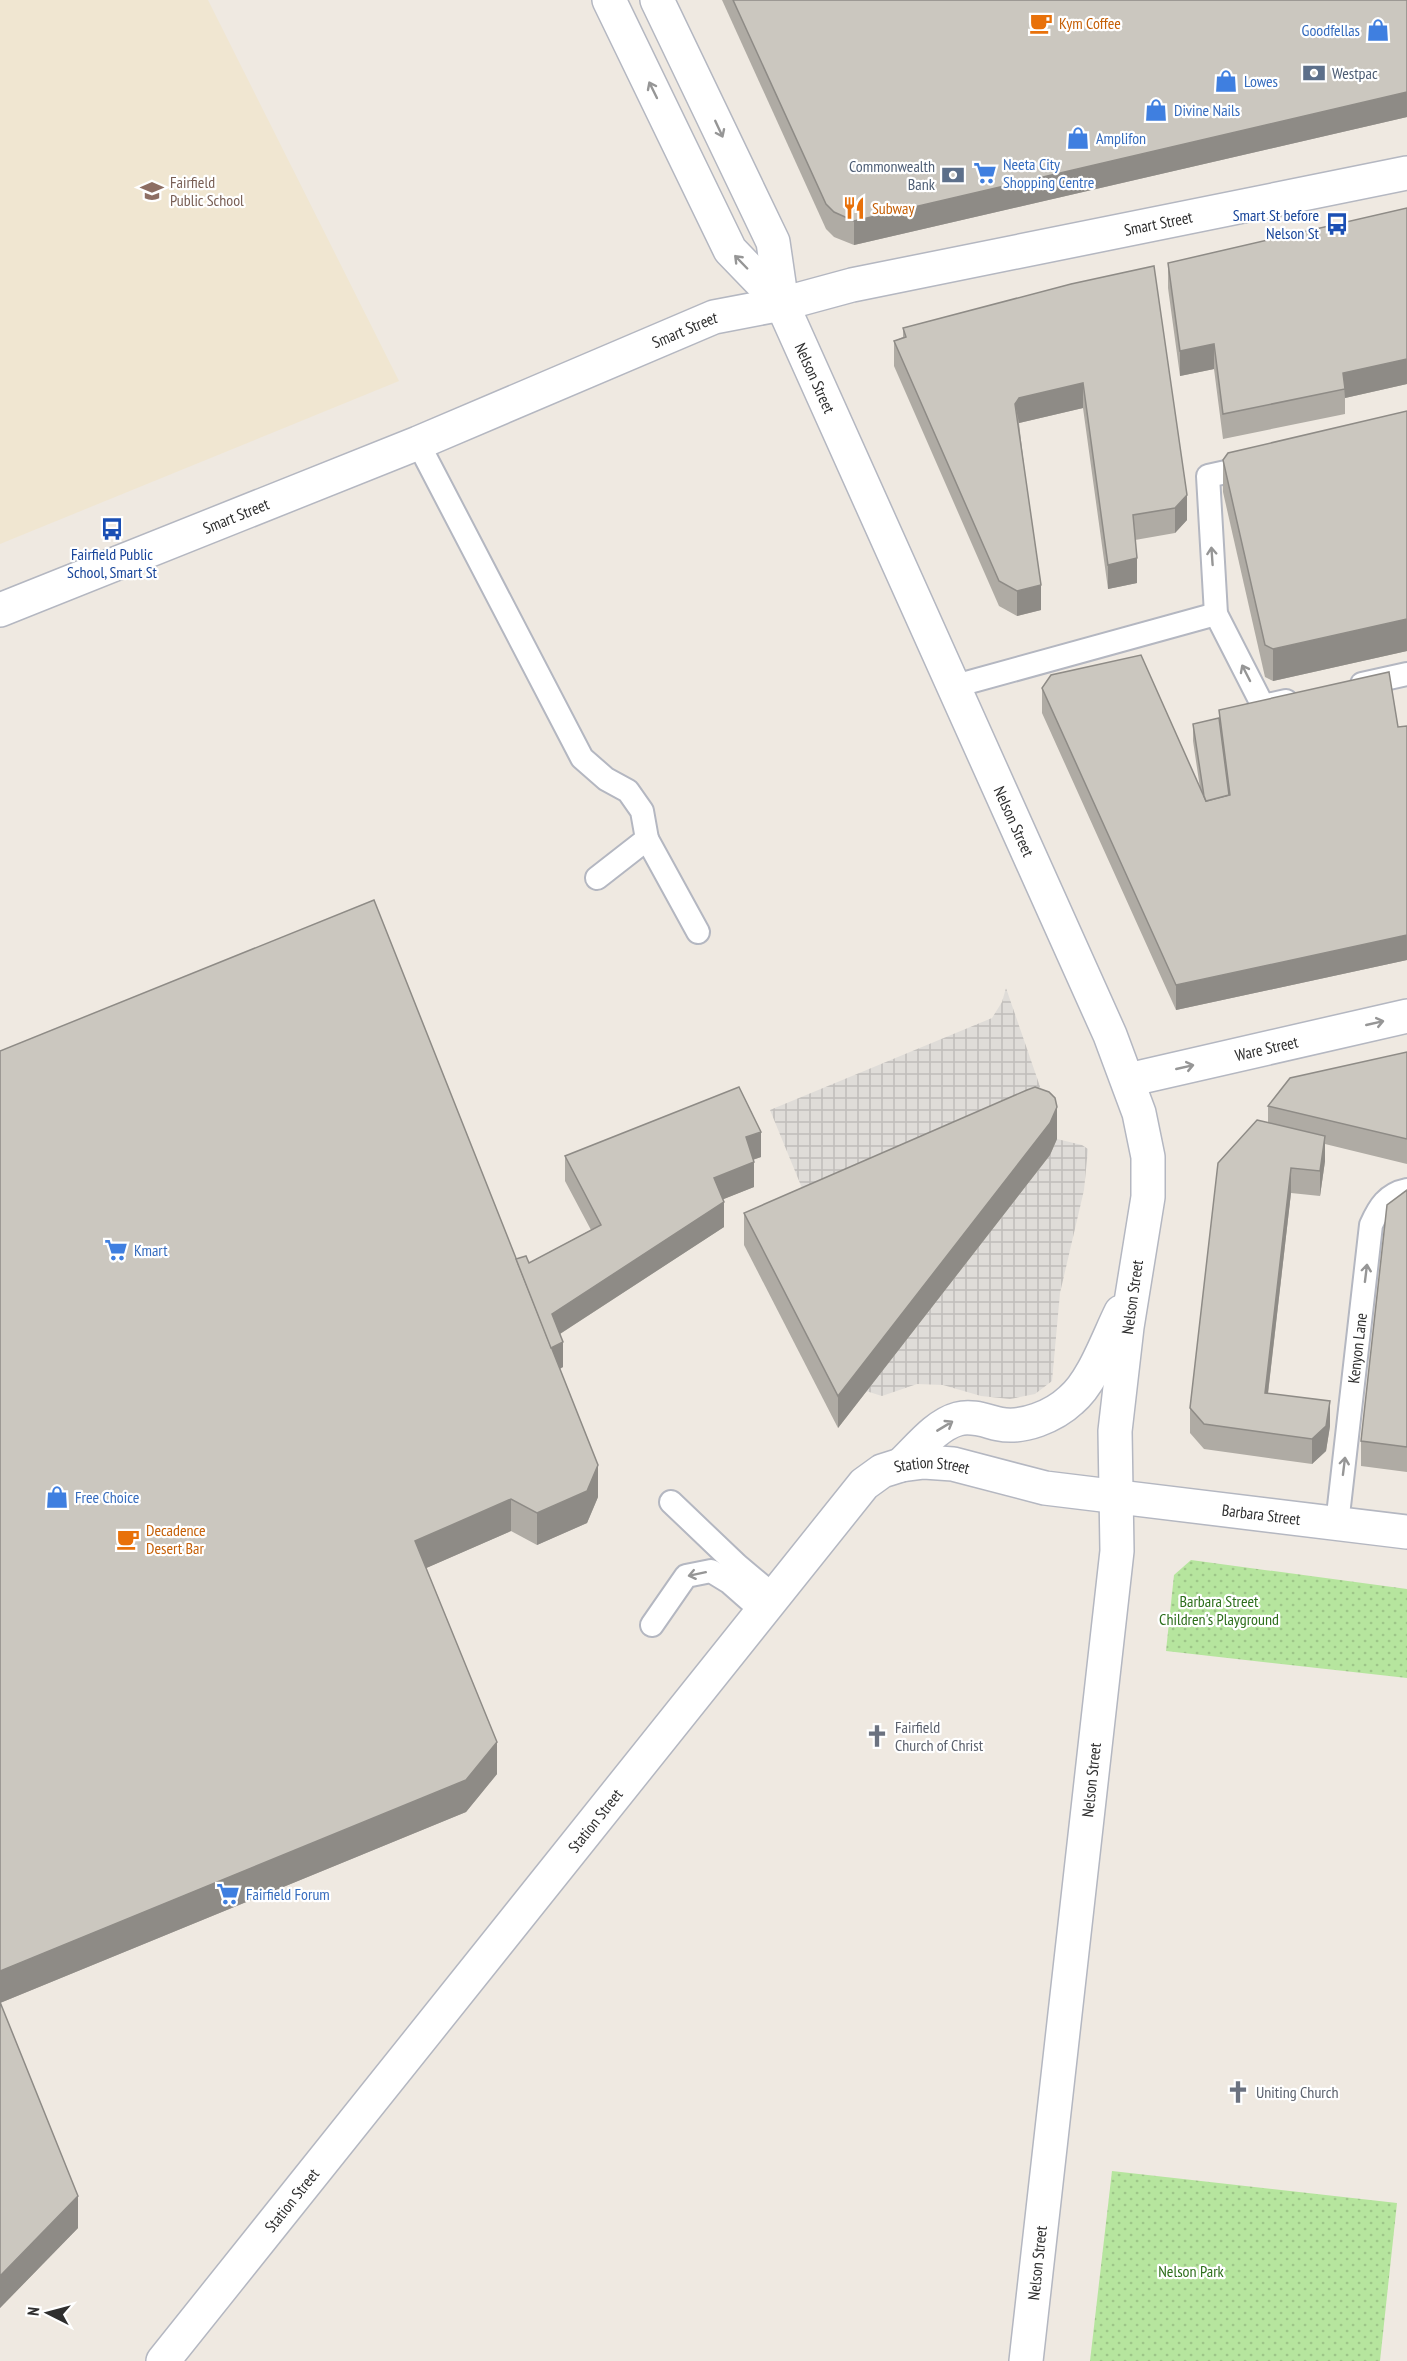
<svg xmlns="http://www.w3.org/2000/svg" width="1407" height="2361" viewBox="0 0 1407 2361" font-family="'PT Sans Narrow',sans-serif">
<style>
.education{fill:#f0e6d1}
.park{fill:url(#park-dots)}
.plaza{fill:url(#plaza-grid)}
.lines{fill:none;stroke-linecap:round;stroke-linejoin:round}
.service-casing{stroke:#b4b7c1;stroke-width:26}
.minor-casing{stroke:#b4b7c1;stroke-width:36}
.service{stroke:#fff;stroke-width:22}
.minor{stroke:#fff;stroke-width:33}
.wall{fill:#afaba4}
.shaded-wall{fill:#8e8b86}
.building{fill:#cbc7bf;stroke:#8e8b86;stroke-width:1.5}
.oneway{stroke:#969696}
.labels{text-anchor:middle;stroke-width:4.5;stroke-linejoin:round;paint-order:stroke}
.food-label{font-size:16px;fill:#c56008;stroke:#fff;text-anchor:start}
.shop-label{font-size:16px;fill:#366cbe;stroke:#fff;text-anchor:start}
.service-label{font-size:16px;fill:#4e5e75;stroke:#fff;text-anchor:start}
.education-label{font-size:16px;fill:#785e54;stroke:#fff;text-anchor:start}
.transit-label{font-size:16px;fill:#164399;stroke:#fff;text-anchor:end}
.street-label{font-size:16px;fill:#2e2e2e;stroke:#fff}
.park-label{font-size:16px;fill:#2c6e1b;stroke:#fff}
.worship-label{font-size:16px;fill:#5b616d;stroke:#fff;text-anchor:start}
</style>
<defs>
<pattern id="park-dots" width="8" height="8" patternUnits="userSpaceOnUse" patternTransform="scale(1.5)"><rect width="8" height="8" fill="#b6e59e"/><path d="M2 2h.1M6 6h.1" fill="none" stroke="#9dc588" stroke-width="1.8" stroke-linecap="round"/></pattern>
<pattern id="plaza-grid" width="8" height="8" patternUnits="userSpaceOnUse" patternTransform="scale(1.5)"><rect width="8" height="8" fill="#dfdcd8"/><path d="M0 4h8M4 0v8" fill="none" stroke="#c0bdba"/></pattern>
</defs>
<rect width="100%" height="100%" fill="#efe9e1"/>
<path class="education" d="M0,0H208L399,381L0,544Z"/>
<g class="park">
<path d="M1191,1560L1407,1589V1678L1166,1651L1174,1575Z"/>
<path d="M1112,2171L1397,2203L1380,2361H1090Z"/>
</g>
<g class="plaza">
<path d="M1006,988L1055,1130L813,1215L770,1110L992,1018L1002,1002Z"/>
<path d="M1057,1139L1082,1145L1088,1149L1084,1190L1060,1293L1052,1381L1035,1394L1010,1399L981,1396L943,1385L917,1384L882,1396L866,1391L1050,1155Z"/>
</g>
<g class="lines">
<g class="service-casing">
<g id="service">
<path d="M418,443L582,758L606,779L628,791L642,811L647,839L597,878"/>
<path d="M1253,466L1208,476L1216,614L1263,706L1286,701"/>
<path d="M1362,684L1407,674"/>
<path d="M955,686L1216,614"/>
<path d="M647,839L698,932"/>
<path d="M671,1502L737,1565L774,1596"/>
<path id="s1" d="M1337,1524L1371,1225C1379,1207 1387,1194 1407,1190"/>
<path d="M652,1625L686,1576L711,1571L729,1582L762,1611"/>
</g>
</g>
<g class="minor-casing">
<g id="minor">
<path d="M609,0L730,250L782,304"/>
<path id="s2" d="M657,0L773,242L782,304L1110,1035L1139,1113L1148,1157V1197L1127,1327L1115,1431L1117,1551L1026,2361"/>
<path id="s3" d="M0,610L418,443L714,317L782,304L852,285L1407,173"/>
<path id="s4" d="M1128,1080L1407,1016"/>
<path d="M901,1465C918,1449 936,1425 958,1419C972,1415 986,1421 999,1424C1023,1429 1054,1416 1071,1400C1093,1382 1108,1338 1121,1312"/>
<path id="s5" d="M163,2361L864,1484L882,1471L901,1465L924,1462L953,1464L1045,1488L1407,1532"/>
</g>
</g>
<use href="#service" class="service"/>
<use href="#minor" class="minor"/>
</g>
<g class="wall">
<path d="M722,0H1407V117L854,245L834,237L826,229Z"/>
<path d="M1407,208V384L1345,398V414L1223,439L1214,369L1180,376L1168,288V263Z"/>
<path d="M1071,284L1187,520L1175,533L1135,540L1137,583L1108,589L1083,408L1019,423L1041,610L1017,616L999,606L894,366V341L903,337V328Z"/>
<path d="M1407,411V651L1273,681L1265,677L1223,492V460Z"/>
<path d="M1042,688L1200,788L1193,741V724L1219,718V710L1398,727L1407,726V960L1176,1010L1042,713Z"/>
<path d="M0,1051L516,1259L529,1263L591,1230L565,1181V1156L761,1157L753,1160L754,1187L723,1199L724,1227L560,1334L563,1367L560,1369L598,1497L587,1523L537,1545L511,1531L426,1568L497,1774L466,1812L0,2003L78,2228L0,2308Z"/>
<path d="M1407,1052V1164L1325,1144V1161L1320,1196L1291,1193L1268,1394L1330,1426L1326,1451L1312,1464L1204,1449L1190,1433V1408L1268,1123V1106Z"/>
<path d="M1057,1139L1050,1155L838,1428L744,1245V1213Z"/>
<path d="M1407,1190V1472L1361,1466V1441Z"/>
</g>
<g class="shaded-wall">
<path d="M1407,92V117L854,245V221Z"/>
<path d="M1214,344V369L1180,376V351Z"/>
<path d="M1407,359V384L1345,398L1343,373Z"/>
<path d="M1083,383V408L1019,423L1015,404L1019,398Z"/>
<path d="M1187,495V520L1175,533V508Z"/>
<path d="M1137,558V583L1108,589V565Z"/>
<path d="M1041,585V610L1017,616V591Z"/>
<path d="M1407,619V651L1273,681V649Z"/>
<path d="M1407,935V960L1176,1010V985Z"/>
<path d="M1057,1107V1139L1050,1155L838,1428V1396Z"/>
<path d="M761,1132V1157L746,1162V1137Z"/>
<path d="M1325,1136V1161L1320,1196V1171Z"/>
<path d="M754,1162V1187L714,1203V1178Z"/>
<path d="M1291,1168V1193L1265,1418V1393Z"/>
<path d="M724,1202V1227L552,1339V1314Z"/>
<path d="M563,1342V1367L548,1374V1349Z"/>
<path d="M1330,1401V1426L1326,1451L1312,1464V1439Z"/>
<path d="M598,1465V1497L587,1523L537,1545V1513Z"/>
<path d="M511,1499V1531L415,1573V1541Z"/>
<path d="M497,1742V1774L466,1812L0,2003V1971Z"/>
<path d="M78,2196V2228L0,2308V2276Z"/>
</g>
<g class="building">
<path d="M733,0H1407V92L854,221L834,212L826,204Z"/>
<path d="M1407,208V359L1343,373L1345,389L1223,414L1214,344L1180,351L1168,263Z"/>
<path d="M1154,266L1187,495L1175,508L1133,515L1137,558L1108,565L1083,383L1019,398L1015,404L1041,585L1017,591L999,581L894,341L906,337L903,328L1071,284Z"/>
<path d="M1407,411V619L1273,649L1265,645L1223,460L1228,453Z"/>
<path d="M1141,655L1206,801L1230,795L1219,710L1389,672L1398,727L1407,726V935L1176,985L1042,688L1051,675Z"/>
<path d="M1219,718L1229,795L1206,801L1204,796L1193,724Z"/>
<path d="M374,900L598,1465L587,1491L537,1513L511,1499L415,1541L497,1742L466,1780L0,1971V1051Z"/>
<path d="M1407,1052V1139L1268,1106L1290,1078Z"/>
<path d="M739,1087L761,1132L746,1137L754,1162L714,1178L724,1202L552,1314L563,1342L551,1348L516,1259L526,1256L529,1263L601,1225L565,1156Z"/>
<path d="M1035,1087L1049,1092L1055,1098L1057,1107L1050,1123L838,1396L744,1213L1027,1090Z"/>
<path d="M1257,1120L1325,1136L1320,1171L1291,1168L1265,1393L1330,1401L1326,1426L1312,1439L1204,1424L1190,1408L1218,1163Z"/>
<path d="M1407,1190V1447L1361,1441L1387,1205Z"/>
<path d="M0,2002L78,2196L0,2276Z"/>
</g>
<defs><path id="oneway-shaft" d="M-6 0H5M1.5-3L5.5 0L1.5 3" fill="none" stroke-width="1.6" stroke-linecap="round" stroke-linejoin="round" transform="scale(1.5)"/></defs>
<g class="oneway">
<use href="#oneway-shaft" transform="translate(653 90) rotate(-116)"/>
<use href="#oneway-shaft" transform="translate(719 129) rotate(65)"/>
<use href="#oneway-shaft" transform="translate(741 262) rotate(-134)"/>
<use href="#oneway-shaft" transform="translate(1212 556) rotate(-94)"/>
<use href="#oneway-shaft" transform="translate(1246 673) rotate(-117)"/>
<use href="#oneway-shaft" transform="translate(1375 1023) rotate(-13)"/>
<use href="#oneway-shaft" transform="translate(1185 1067) rotate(-13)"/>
<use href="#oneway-shaft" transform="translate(1366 1273) rotate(-83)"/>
<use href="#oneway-shaft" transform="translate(945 1426) rotate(-31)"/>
<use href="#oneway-shaft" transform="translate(1344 1466) rotate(-83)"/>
<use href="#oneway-shaft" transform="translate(697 1574) rotate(168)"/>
</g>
<defs>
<g id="cafe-bare" transform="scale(1.8)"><path d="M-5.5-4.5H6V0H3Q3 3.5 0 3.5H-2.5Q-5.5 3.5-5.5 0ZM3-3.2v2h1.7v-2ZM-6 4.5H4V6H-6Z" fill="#e8710a" stroke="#fff" stroke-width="2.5" paint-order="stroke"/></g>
<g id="shop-bare" transform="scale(1.8)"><path d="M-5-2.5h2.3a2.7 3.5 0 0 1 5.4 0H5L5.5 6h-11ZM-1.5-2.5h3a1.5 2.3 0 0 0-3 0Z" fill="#3f7fe0" stroke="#fff" stroke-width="2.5" paint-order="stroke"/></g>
<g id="bank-bare" transform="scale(1.8)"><path d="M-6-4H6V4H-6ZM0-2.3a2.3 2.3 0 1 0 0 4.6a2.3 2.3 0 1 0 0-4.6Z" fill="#5c6f8a" stroke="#fff" stroke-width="2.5" paint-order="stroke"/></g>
<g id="supermarket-bare" transform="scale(1.8)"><path d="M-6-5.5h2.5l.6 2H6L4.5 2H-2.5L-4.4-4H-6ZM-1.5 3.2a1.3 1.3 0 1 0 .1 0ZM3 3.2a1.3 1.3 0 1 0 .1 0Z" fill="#3f7fe0" stroke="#fff" stroke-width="2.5" paint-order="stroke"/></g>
<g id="school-bare" transform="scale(1.8)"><path d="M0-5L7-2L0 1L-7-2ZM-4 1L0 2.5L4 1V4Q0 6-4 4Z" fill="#8d6e63" stroke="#fff" stroke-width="2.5" paint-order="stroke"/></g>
<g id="restaurant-bare" transform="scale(1.8)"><path d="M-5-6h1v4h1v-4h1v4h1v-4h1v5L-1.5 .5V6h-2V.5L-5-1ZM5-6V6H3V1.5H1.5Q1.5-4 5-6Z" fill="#e8710a" stroke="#fff" stroke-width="2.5" paint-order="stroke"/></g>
<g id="bus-bare" transform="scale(1.8)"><path d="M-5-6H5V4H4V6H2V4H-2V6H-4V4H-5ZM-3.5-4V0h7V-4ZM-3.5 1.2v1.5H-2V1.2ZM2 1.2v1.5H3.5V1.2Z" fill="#1a4fb4" stroke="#fff" stroke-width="2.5" paint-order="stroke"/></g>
<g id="church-bare" transform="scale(1.8)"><path d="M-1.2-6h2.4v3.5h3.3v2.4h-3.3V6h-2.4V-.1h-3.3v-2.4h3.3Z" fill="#6b7280" stroke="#fff" stroke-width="2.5" paint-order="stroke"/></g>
</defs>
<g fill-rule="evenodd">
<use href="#cafe-bare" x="1041" y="23"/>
<use href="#shop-bare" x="1378" y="30"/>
<use href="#bank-bare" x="1314" y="73"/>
<use href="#shop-bare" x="1226" y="81"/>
<use href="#shop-bare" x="1156" y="110"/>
<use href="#shop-bare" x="1078" y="138"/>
<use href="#supermarket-bare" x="985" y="173"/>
<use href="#bank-bare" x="953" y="175"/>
<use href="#school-bare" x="152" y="191"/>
<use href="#restaurant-bare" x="854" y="208"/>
<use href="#bus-bare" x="1337" y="224"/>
<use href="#bus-bare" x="112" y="529"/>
<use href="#supermarket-bare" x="116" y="1250"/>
<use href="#shop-bare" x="57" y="1497"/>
<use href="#cafe-bare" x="128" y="1539"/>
<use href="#church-bare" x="877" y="1736"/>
<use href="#supermarket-bare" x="228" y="1894"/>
<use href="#church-bare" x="1238" y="2092"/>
</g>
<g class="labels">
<g class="food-label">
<text x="1059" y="29">Kym Coffee</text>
<text x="872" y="214">Subway</text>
<text x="146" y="1536">Decadence<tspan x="146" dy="18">Desert Bar</tspan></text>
</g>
<g class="shop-label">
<text x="1360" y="36" text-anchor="end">Goodfellas</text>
<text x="1244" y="87">Lowes</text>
<text x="1174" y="116">Divine Nails</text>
<text x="1096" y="144">Amplifon</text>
<text x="1003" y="170">Neeta City<tspan x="1003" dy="18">Shopping Centre</tspan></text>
<text x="134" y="1256">Kmart</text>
<text x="75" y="1503">Free Choice</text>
<text x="246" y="1900">Fairfield Forum</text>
</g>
<g class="service-label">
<text x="1332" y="79">Westpac</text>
<text x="935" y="172" text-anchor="end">Commonwealth<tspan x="935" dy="18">Bank</tspan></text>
</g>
<g class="education-label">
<text x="170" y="188">Fairfield<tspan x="170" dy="18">Public School</tspan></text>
</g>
<g class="transit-label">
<text x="1319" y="221">Smart St before<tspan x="1319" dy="18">Nelson St</tspan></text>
<text x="112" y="560" text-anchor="middle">Fairfield Public<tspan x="112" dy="18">School, Smart St</tspan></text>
</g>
<g class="street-label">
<text dy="6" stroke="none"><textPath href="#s3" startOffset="1226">Smart Street</textPath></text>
<text dy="6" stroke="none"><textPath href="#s3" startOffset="740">Smart Street</textPath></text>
<text dy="6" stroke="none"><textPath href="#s2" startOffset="412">Nelson Street</textPath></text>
<text dy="6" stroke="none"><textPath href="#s3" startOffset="254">Smart Street</textPath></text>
<text dy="6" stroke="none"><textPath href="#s2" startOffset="898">Nelson Street</textPath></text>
<text dy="6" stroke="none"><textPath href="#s4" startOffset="142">Ware Street</textPath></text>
<text transform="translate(1132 1297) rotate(-82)" y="6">Nelson Street</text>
<text dy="6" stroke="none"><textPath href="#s1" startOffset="177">Kenyon Lane</textPath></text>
<text dy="6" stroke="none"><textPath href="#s5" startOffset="1196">Station Street</textPath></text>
<text dy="6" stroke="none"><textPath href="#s5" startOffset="1530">Barbara Street</textPath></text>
<text transform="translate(1091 1780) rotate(-84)" y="6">Nelson Street</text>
<text dy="6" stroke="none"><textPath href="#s5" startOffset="692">Station Street</textPath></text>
<text dy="6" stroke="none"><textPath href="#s5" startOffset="206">Station Street</textPath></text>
<text transform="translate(1037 2263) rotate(-84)" y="6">Nelson Street</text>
</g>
<g class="park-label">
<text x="1219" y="1607">Barbara Street<tspan x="1219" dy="18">Children's Playground</tspan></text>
<text x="1191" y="2277">Nelson Park</text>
</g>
<g class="worship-label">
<text x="895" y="1733">Fairfield<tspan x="895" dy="18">Church of Christ</tspan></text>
<text x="1256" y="2098">Uniting Church</text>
</g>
</g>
<g transform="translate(48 2313) rotate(276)" stroke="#ffffff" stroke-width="4.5" paint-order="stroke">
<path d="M0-4.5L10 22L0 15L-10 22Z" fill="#2e2e2e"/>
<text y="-9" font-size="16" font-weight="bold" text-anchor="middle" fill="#2e2e2e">N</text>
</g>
</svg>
